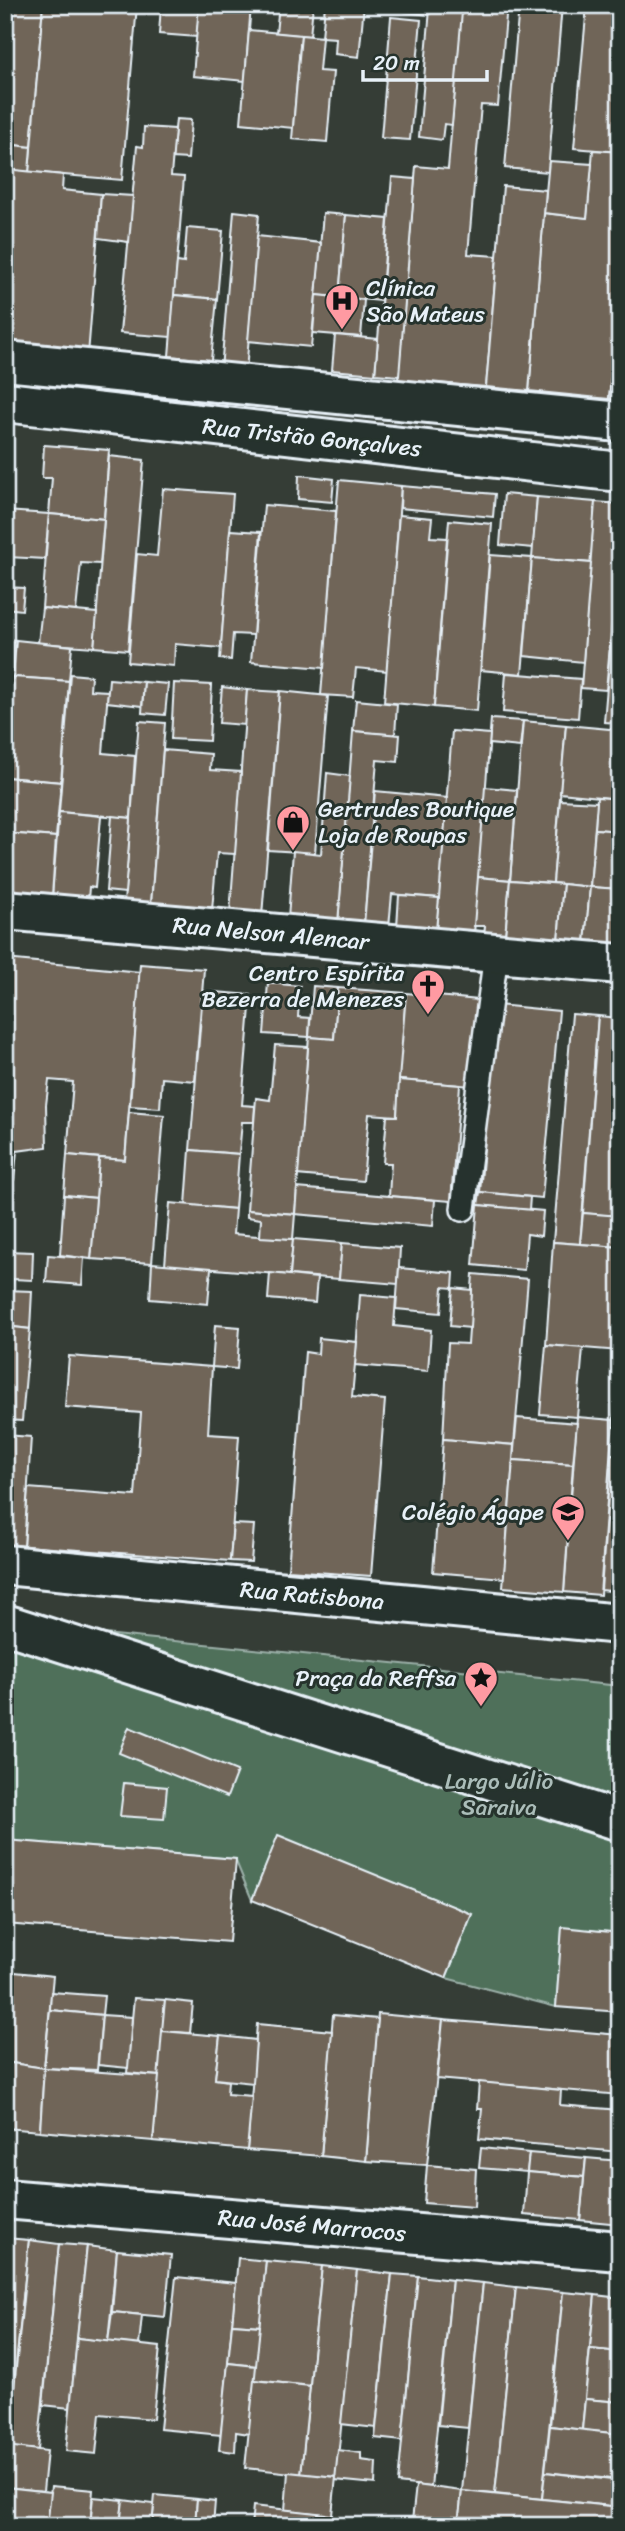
<svg xmlns="http://www.w3.org/2000/svg" width="625" height="2531" viewBox="0 0 625 2531" font-family="Sriracha,sans-serif">
<style>
.green{fill:#4f705a;stroke:#9cb0a9;stroke-width:2}
.building{fill:#6f6558;stroke:#e8f1f8;stroke-width:2}
.lines{fill:none;stroke-linecap:round;stroke-linejoin:round}
.lane-casing{stroke:#e8f1f8;stroke-width:28}
.street-casing{stroke:#e8f1f8;stroke-width:44}
.lane{stroke:#26332d;stroke-width:23}
.street{stroke:#26332d;stroke-width:38}
.labels{text-anchor:middle;stroke-width:6;stroke-linejoin:round;paint-order:stroke}
.poi-label{font-size:23px;fill:#e8f1f8;stroke:#26332d;text-anchor:end}
.street-label{font-size:23px;fill:#e8f1f8;stroke:#26332d}
.park-label{font-size:23px;fill:#abbdb9;stroke:#26332d}
</style>
<rect width="100%" height="100%" fill="#353d36"/>
<filter id="ink" filterUnits="userSpaceOnUse"><feTurbulence type="fractalNoise" baseFrequency=".0143" numOctaves="2"/><feDisplacementMap in="SourceGraphic" scale="14" xChannelSelector="R" yChannelSelector="G"/><feConvolveMatrix kernelMatrix="1 2 1 2 8 2 1 2 1" color-interpolation-filters="sRGB"/></filter>
<g filter="url(#ink)">
<path class="green" d="M5,1624L620,1686V1933L562,1928L556,2007L446,1978L472,1914L278,1836L252,1900L235,1859L5,1840Z"/>
<g class="building">
<path d="M6,5H43L31,147L5,144Z"/>
<path d="M43,5H137L122,180L29,172Z"/>
<path d="M161,5H199L197,37L159,34Z"/>
<path d="M199,5H251L245,81L193,76Z"/>
<path d="M279,5H313L310,36L276,33Z"/>
<path d="M325,5H364L359,57L335,54L336,38L322,37Z"/>
<path d="M405,5H430L429,15L405,12Z"/>
<path d="M462,5H507L498,106L481,105L468,254L497,256L486,387L398,380L416,166L448,169Z"/>
<path d="M519,5H562L548,172L505,168Z"/>
<path d="M587,5H620V152L574,148Z"/>
<path d="M430,9L462,12L452,125L444,124L442,140L419,137Z"/>
<path d="M391,17L421,20L410,140L381,138Z"/>
<path d="M249,30L301,35L293,128L241,123Z"/>
<path d="M301,35L322,37L319,71L333,72L327,142L292,139Z"/>
<path d="M176,119L191,120L188,159L172,158Z"/>
<path d="M144,127L175,129L171,176L184,177L171,337L120,333L137,146L143,147Z"/>
<path d="M5,144L31,147L29,172L5,169Z"/>
<path d="M593,150L620,152V279L609,399L529,391L544,213L587,218Z"/>
<path d="M549,161L592,164L587,218L544,213Z"/>
<path d="M5,169L63,175L62,190L101,194L88,355L5,347Z"/>
<path d="M392,177L415,179L399,376L375,374Z"/>
<path d="M503,186L546,190L529,391L486,387Z"/>
<path d="M101,194L133,196L129,242L98,238Z"/>
<path d="M234,211L259,214L246,372L221,370Z"/>
<path d="M323,213L346,215L339,297L316,295Z"/>
<path d="M346,215L388,219L381,301L339,297Z"/>
<path d="M187,228L223,231L217,299L174,295L177,262L184,263Z"/>
<path d="M257,236L321,243L311,347L248,341Z"/>
<path d="M620,279V400L609,399Z"/>
<path d="M174,295L217,299L211,360L169,356Z"/>
<path d="M316,295L364,300L361,337L313,333Z"/>
<path d="M335,335L378,339L375,374L332,370Z"/>
<path d="M44,445L109,450L104,519L49,514L52,478H42Z"/>
<path d="M109,456L144,460L128,650L94,647Z"/>
<path d="M299,475L334,479L332,502L298,499Z"/>
<path d="M339,480L401,486L387,671L356,668L353,697L321,695Z"/>
<path d="M401,486L495,494L493,517L400,508Z"/>
<path d="M163,489L233,494L221,648L175,644L174,666L128,662L137,554L157,556Z"/>
<path d="M504,494L537,497L533,548L500,545Z"/>
<path d="M537,497L595,502L591,563L532,558Z"/>
<path d="M595,502L620,504V532L606,690L581,688Z"/>
<path d="M264,505L336,511L324,668L251,662Z"/>
<path d="M5,511L49,514L45,559L8,557L6,584Z"/>
<path d="M49,514L104,519L100,564L81,563L76,611L42,608Z"/>
<path d="M399,515L432,518L430,537L447,538L434,707L384,702Z"/>
<path d="M449,520L492,524L477,711L434,707Z"/>
<path d="M230,530L261,532L253,635L233,634L231,660L220,659Z"/>
<path d="M620,532V723L604,722Z"/>
<path d="M490,555L532,558L522,674L481,670Z"/>
<path d="M532,558L591,563L583,662L524,656Z"/>
<path d="M5,587L24,588L22,610L5,608Z"/>
<path d="M42,608L97,613L94,647L38,643Z"/>
<path d="M5,639L16,640L14,669L5,668Z"/>
<path d="M16,640L72,646L69,681L13,677Z"/>
<path d="M506,673L581,679L578,718L503,712Z"/>
<path d="M70,674L91,676L90,690L108,691L103,753L135,756L131,818L59,812Z"/>
<path d="M5,676L13,677L10,717L5,716Z"/>
<path d="M13,677L69,681L61,782L5,777Z"/>
<path d="M109,679L144,682L142,706L107,702Z"/>
<path d="M144,682L168,684L165,715L142,713Z"/>
<path d="M174,683L212,685L209,741L171,739Z"/>
<path d="M222,687L247,690L245,725L219,723Z"/>
<path d="M247,690L280,692L262,916L230,913Z"/>
<path d="M280,691L328,696L315,853L268,850Z"/>
<path d="M356,700L397,704L395,735L353,731Z"/>
<path d="M491,719L523,721L520,747L489,744Z"/>
<path d="M139,721L165,723L151,905L124,902Z"/>
<path d="M523,721L566,725L553,883L510,880Z"/>
<path d="M566,725L620,730V799L560,793Z"/>
<path d="M353,731L400,735L398,762L377,760L364,925L338,923Z"/>
<path d="M452,731L490,734L474,934L436,930Z"/>
<path d="M163,750L211,754L210,770L241,772L235,854L217,853L212,910L151,905Z"/>
<path d="M327,773L350,776L338,923L288,918L293,851L321,854Z"/>
<path d="M5,777L61,782L56,837L5,833Z"/>
<path d="M485,787L517,790L510,880L478,877Z"/>
<path d="M375,791L447,798L439,898L392,894L389,927L364,925Z"/>
<path d="M597,797L620,799V831L595,829Z"/>
<path d="M560,800L597,802L590,887L553,883Z"/>
<path d="M59,812L101,816L95,888L89,887L88,900L52,896Z"/>
<path d="M112,816L131,818L125,893L106,891Z"/>
<path d="M595,829L620,831V889L590,887Z"/>
<path d="M5,833L56,837L52,896L5,893Z"/>
<path d="M478,877L510,880L505,937L484,935L485,926H474Z"/>
<path d="M510,880L563,884L558,941L505,937Z"/>
<path d="M563,884L590,887L585,944L558,941Z"/>
<path d="M590,887L620,889V947L585,944Z"/>
<path d="M399,895L439,898L436,930L397,927Z"/>
<path d="M5,959L140,972L125,1160L67,1155L73,1082L49,1080L46,1105L47,1147L17,1151L14,1180L5,1186Z"/>
<path d="M140,964L204,969L195,1081L162,1078L160,1108L130,1106Z"/>
<path d="M268,983L300,986L298,1017L310,1018L309,1037L264,1034Z"/>
<path d="M313,986L338,988L334,1039L309,1037Z"/>
<path d="M338,988L406,993L397,1116L369,1114L363,1181L297,1175L309,1037L334,1039Z"/>
<path d="M203,991L251,995L242,1105L255,1106L254,1122H242L239,1154L190,1150Z"/>
<path d="M406,993L478,1000L472,1086L399,1080Z"/>
<path d="M497,1005L559,1011L542,1198L480,1192Z"/>
<path d="M572,1014L598,1016L580,1244L553,1242Z"/>
<path d="M598,1016L620,1018V1149L614,1216L583,1213Z"/>
<path d="M275,1045L308,1047L295,1214L247,1210L256,1098L270,1100Z"/>
<path d="M399,1080L460,1085L451,1201L389,1196L391,1163H383L387,1116H397Z"/>
<path d="M129,1112L164,1115L152,1263L91,1259L99,1158L125,1160Z"/>
<path d="M620,1149V1208L615,1207Z"/>
<path d="M190,1150L239,1154L235,1209L186,1205Z"/>
<path d="M67,1155L99,1158L96,1198L64,1195Z"/>
<path d="M297,1188L435,1200L433,1226L295,1214Z"/>
<path d="M480,1192L530,1197L529,1210L478,1205Z"/>
<path d="M64,1195L96,1198L91,1259L60,1255Z"/>
<path d="M170,1203L235,1209L233,1234L293,1239L290,1275L165,1265Z"/>
<path d="M478,1205L543,1211L541,1236L527,1234L524,1270L473,1265Z"/>
<path d="M247,1210L295,1214L293,1239L260,1237L261,1219L247,1217Z"/>
<path d="M583,1213L620,1216V1247L580,1244Z"/>
<path d="M293,1239L342,1243L339,1279L290,1275Z"/>
<path d="M553,1242L620,1247V1351L546,1345Z"/>
<path d="M342,1243L400,1248L398,1284L339,1279Z"/>
<path d="M5,1251L33,1252L32,1280L13,1279L12,1290H5Z"/>
<path d="M48,1255L84,1258L82,1285L46,1282Z"/>
<path d="M152,1263L211,1268L208,1304L150,1299Z"/>
<path d="M399,1268L454,1273L453,1288L443,1287L441,1313L396,1309Z"/>
<path d="M270,1273L317,1278L315,1303L268,1299Z"/>
<path d="M473,1274L528,1279L514,1445L443,1439L448,1343L468,1344Z"/>
<path d="M453,1288L472,1290L470,1328L450,1326Z"/>
<path d="M5,1290L32,1291L30,1329L5,1326Z"/>
<path d="M360,1295L396,1298L394,1326L431,1330L428,1371L355,1365Z"/>
<path d="M215,1325L240,1327L237,1369L212,1367Z"/>
<path d="M5,1326L30,1329L22,1421L5,1420Z"/>
<path d="M319,1338L357,1342L352,1397L385,1400L371,1576L288,1570L305,1352L318,1354Z"/>
<path d="M546,1345L583,1348L577,1417L540,1414Z"/>
<path d="M619,1351H620V1397H615Z"/>
<path d="M69,1356L212,1367L208,1434L239,1436L230,1561L24,1546L28,1488L135,1496L141,1413L65,1407Z"/>
<path d="M615,1397H620V1427H613Z"/>
<path d="M577,1417L613,1420L600,1595L564,1592Z"/>
<path d="M517,1418L577,1423L573,1464L513,1460Z"/>
<path d="M5,1435L31,1437L24,1546L5,1544Z"/>
<path d="M443,1439L514,1445L504,1578L433,1572Z"/>
<path d="M611,1454L620,1455V1592L601,1590Z"/>
<path d="M513,1460L573,1464L564,1592L503,1587Z"/>
<path d="M233,1524L254,1525L251,1562L230,1561Z"/>
<path d="M129,1727L237,1771L227,1797L119,1753Z"/>
<path d="M124,1783L167,1787L164,1819L120,1816Z"/>
<path d="M278,1835L472,1914L446,1978L252,1900Z"/>
<path d="M5,1840L236,1859L229,1942L5,1924Z"/>
<path d="M562,1927L620,1933V2012L556,2007Z"/>
<path d="M5,1971L53,1976L44,2068L5,2062Z"/>
<path d="M51,1992L104,1996L102,2015L50,2010Z"/>
<path d="M134,1998L165,2000L159,2076L127,2073Z"/>
<path d="M165,2000L193,2003L190,2033L162,2031Z"/>
<path d="M50,2010L102,2015L97,2070L44,2068Z"/>
<path d="M378,2014L443,2020L427,2165L366,2161Z"/>
<path d="M102,2015L132,2017L128,2068L98,2065Z"/>
<path d="M333,2015L378,2019L366,2161L321,2156Z"/>
<path d="M443,2020L620,2035V2095L437,2079Z"/>
<path d="M257,2024L332,2031L321,2156L247,2150Z"/>
<path d="M162,2031L220,2036L215,2079L228,2081L227,2094L252,2096L247,2150L153,2141Z"/>
<path d="M220,2036L256,2040L253,2083L215,2079Z"/>
<path d="M5,2062L44,2068L40,2131L5,2128Z"/>
<path d="M44,2068L159,2076L153,2141L40,2131Z"/>
<path d="M479,2082L561,2090L560,2105L620,2110V2152L479,2139L482,2109H477Z"/>
<path d="M481,2148L529,2153L527,2172L479,2168Z"/>
<path d="M529,2153L586,2158L584,2177L527,2172Z"/>
<path d="M586,2158L620,2161V2224L580,2220Z"/>
<path d="M427,2165L476,2169L474,2207L424,2203Z"/>
<path d="M527,2172L584,2177L580,2220L524,2215Z"/>
<path d="M5,2238L29,2240L15,2374L5,2373Z"/>
<path d="M29,2240L59,2244L38,2450L8,2447Z"/>
<path d="M59,2244L87,2246L70,2408L43,2405Z"/>
<path d="M87,2246L117,2250L108,2342L77,2338Z"/>
<path d="M117,2250L171,2255L165,2317L112,2312Z"/>
<path d="M238,2258L266,2261L260,2326L232,2324Z"/>
<path d="M266,2261L322,2266L310,2386L254,2380Z"/>
<path d="M322,2266L357,2270L336,2477L301,2474Z"/>
<path d="M357,2270L392,2274L376,2428L341,2424Z"/>
<path d="M392,2274L418,2276L402,2441L375,2438Z"/>
<path d="M418,2276L452,2280L431,2487L398,2483Z"/>
<path d="M176,2277L236,2283L221,2435L160,2429Z"/>
<path d="M452,2280L483,2283L468,2428L438,2425Z"/>
<path d="M483,2283L516,2287L495,2494L462,2491Z"/>
<path d="M516,2287L563,2292L542,2499L495,2494Z"/>
<path d="M563,2292L595,2295L582,2430L550,2426Z"/>
<path d="M595,2295L620,2298V2352L590,2349Z"/>
<path d="M112,2312L142,2315L139,2345L108,2342Z"/>
<path d="M232,2324L260,2326L256,2366L228,2363Z"/>
<path d="M77,2338L160,2347L153,2419L100,2414L96,2454L66,2451Z"/>
<path d="M590,2349L620,2352V2402L585,2399Z"/>
<path d="M228,2363L256,2366L249,2434L236,2432L235,2452L219,2450Z"/>
<path d="M254,2380L310,2386L301,2474L245,2468Z"/>
<path d="M585,2399L620,2402V2434L582,2430Z"/>
<path d="M550,2426L620,2434V2480L545,2472Z"/>
<path d="M6,2446L47,2451L43,2491L5,2487Z"/>
<path d="M338,2450L361,2453V2460L376,2462L375,2484L335,2480Z"/>
<path d="M288,2472L336,2477L332,2515L285,2510Z"/>
<path d="M545,2472L620,2481V2507L542,2499Z"/>
<path d="M416,2485L462,2491L458,2525L412,2521Z"/>
<path d="M51,2486L93,2490L90,2526H47Z"/>
<path d="M5,2487L51,2492L47,2526H5Z"/>
<path d="M462,2491L620,2507L619,2526L458,2525Z"/>
<path d="M155,2495L197,2499L195,2526H152Z"/>
<path d="M93,2497L123,2500L120,2526H90Z"/>
<path d="M197,2499L215,2501L213,2526H195Z"/>
<path d="M123,2500L154,2504L152,2526H120Z"/>
<path d="M253,2506L325,2514L323,2526H251Z"/>
</g>
<g class="lines">
<g class="lane-casing">
<path id="lane" d="M463,1209L496,953"/>
</g>
<g class="street-casing">
<g id="street">
<path d="M5,361L620,422"/>
<path d="M5,402L620,472"/>
<path d="M5,910L620,964"/>
<path d="M5,1565L620,1624"/>
<path d="M5,1624L620,1821"/>
<path d="M5,2199L620,2251"/>
</g>
</g>
<use href="#lane" class="lane"/>
<use href="#street" class="street"/>
</g>
</g>
<defs>
<g id="hospital-pin" transform="scale(1.75)"><path d="M0 17L-7.5 6A9.5 9.5 0 1 1 7.5 6Z" fill="#ff9aa2" stroke="#26332d"/><path d="M-5-5h3v3.5h4V-5h3V5h-3V1.5h-4V5h-3Z" fill="#111"/></g>
<g id="shop-pin" transform="scale(1.75)"><path d="M0 17L-7.5 6A9.5 9.5 0 1 1 7.5 6Z" fill="#ff9aa2" stroke="#26332d"/><path d="M-5-2.5h2.3a2.7 3.5 0 0 1 5.4 0H5L5.5 6h-11ZM-1.5-2.5h3a1.5 2.3 0 0 0-3 0Z" fill="#111"/></g>
<g id="church-pin" transform="scale(1.75)"><path d="M0 17L-7.5 6A9.5 9.5 0 1 1 7.5 6Z" fill="#ff9aa2" stroke="#26332d"/><path d="M-1.2-6h2.4v3.5h3.3v2.4h-3.3V6h-2.4V-.1h-3.3v-2.4h3.3Z" fill="#111"/></g>
<g id="school-pin" transform="scale(1.75)"><path d="M0 17L-7.5 6A9.5 9.5 0 1 1 7.5 6Z" fill="#ff9aa2" stroke="#26332d"/><path d="M0-5L7-2L0 1L-7-2ZM-4 1L0 2.5L4 1V4Q0 6-4 4Z" fill="#111"/></g>
<g id="sight-pin" transform="scale(1.75)"><path d="M0 17L-7.5 6A9.5 9.5 0 1 1 7.5 6Z" fill="#ff9aa2" stroke="#26332d"/><path d="M0-6L1.8-2.2L6-1.7L2.9 1.2L3.7 5.4L0 3.3L-3.7 5.4L-2.9 1.2L-6-1.7L-1.8-2.2Z" fill="#111"/></g>
</defs>
<g fill-rule="evenodd">
<use href="#hospital-pin" x="342" y="301"/>
<use href="#shop-pin" x="293" y="822"/>
<use href="#church-pin" x="428" y="986"/>
<use href="#school-pin" x="568" y="1512"/>
<use href="#sight-pin" x="481" y="1678"/>
</g>
<g class="labels">
<g class="poi-label">
<text x="366" y="296" text-anchor="start">Clínica<tspan x="366" dy="26">São Mateus</tspan></text>
<text x="318" y="817" text-anchor="start">Gertrudes Boutique<tspan x="318" dy="26">Loja de Roupas</tspan></text>
<text x="404" y="981">Centro Espírita<tspan x="404" dy="26">Bezerra de Menezes</tspan></text>
<text x="544" y="1520">Colégio Ágape</text>
<text x="456" y="1686">Praça da Reffsa</text>
</g>
<g class="street-label">
<text transform="translate(312 437) rotate(6)" y="8">Rua Tristão Gonçalves</text>
<text transform="translate(271 933) rotate(5)" y="8">Rua Nelson Alencar</text>
<text transform="translate(312 1595) rotate(5)" y="8">Rua Ratisbona</text>
<text transform="translate(312 2225) rotate(5)" y="8">Rua José Marrocos</text>
</g>
<g class="park-label">
<text x="499" y="1789">Largo Júlio<tspan x="499" dy="26">Saraiva</tspan></text>
</g>
</g>
<rect width="625" height="2531" fill="none" stroke="#26332d" stroke-width="28"/>
<rect x="14" y="14" width="597" height="2503" fill="none" stroke="#e8f1f8" stroke-width="2.5" filter="url(#ink)"/>
<path d="M363 70v10h124v-10" fill="none" stroke="#e8f1f8" stroke-width="3.5"/>
<text x="373" y="70" font-size="21" fill="#e8f1f8" stroke="#26332d" stroke-width="5" paint-order="stroke">20 m</text>
</svg>
